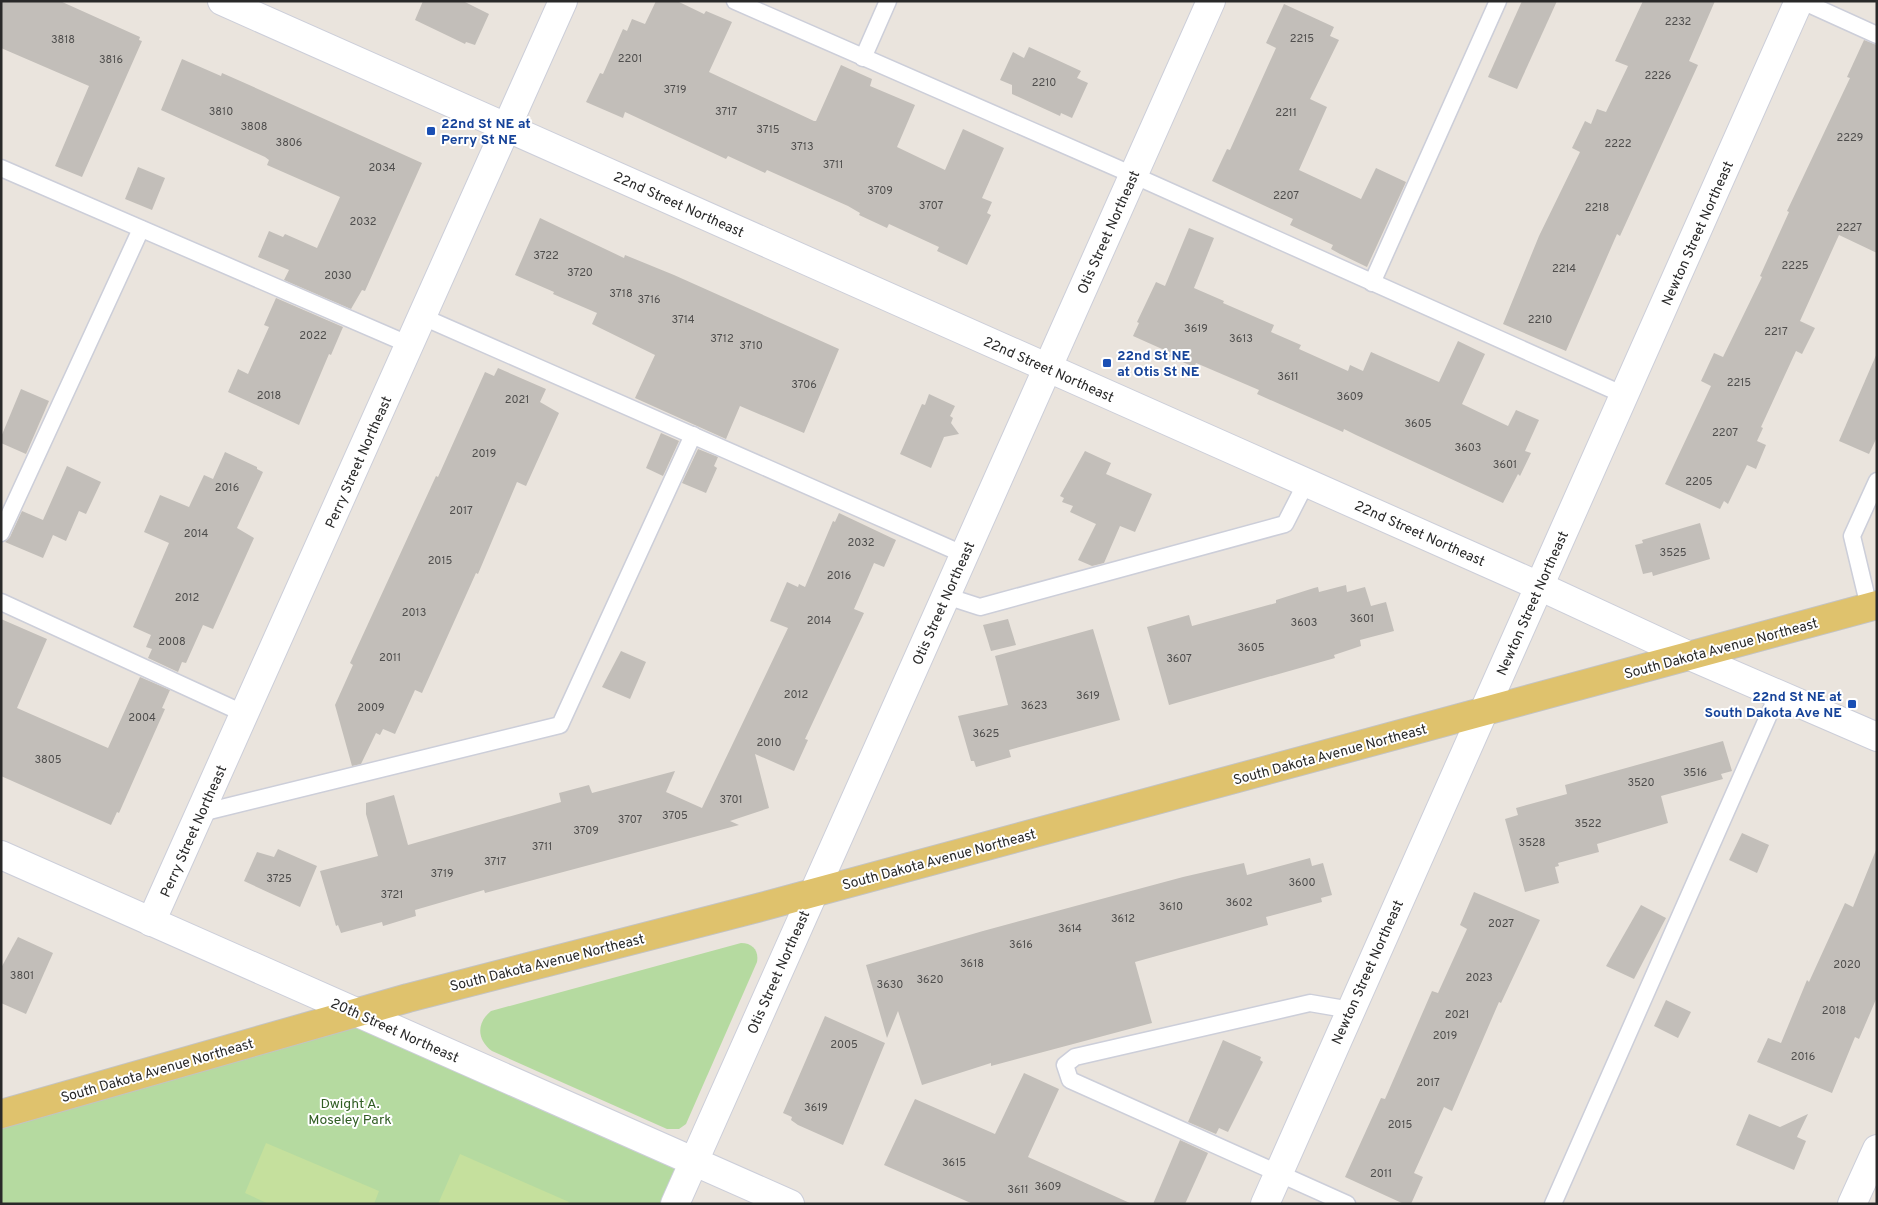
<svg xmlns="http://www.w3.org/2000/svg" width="1878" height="1205" viewBox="0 0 1878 1205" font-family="Overpass,sans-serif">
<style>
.green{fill:#b5daa0}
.pitch{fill:#c5e09d}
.building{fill:#c2beb9}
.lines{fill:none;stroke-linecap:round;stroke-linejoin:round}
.lane-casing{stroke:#ccced9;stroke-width:19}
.street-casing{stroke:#ccced9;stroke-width:30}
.secondary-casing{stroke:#ccced9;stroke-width:30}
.primary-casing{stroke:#c3c3c3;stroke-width:30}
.lane{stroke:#fff;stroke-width:16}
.street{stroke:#fff;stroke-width:28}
.secondary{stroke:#fff;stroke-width:28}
.primary{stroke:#dfc26d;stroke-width:28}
.transit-dot{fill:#1a4fb4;stroke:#fff;stroke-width:2}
.labels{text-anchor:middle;stroke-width:4;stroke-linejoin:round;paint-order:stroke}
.number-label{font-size:11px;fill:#4f4e4d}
.transit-label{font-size:14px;font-weight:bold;fill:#164399;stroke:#fff;text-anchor:start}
.street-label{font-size:14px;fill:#292929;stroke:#fff}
.park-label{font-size:14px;fill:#305d23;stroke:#fff}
</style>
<rect width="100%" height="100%" fill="#eae4dd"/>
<g class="green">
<path d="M741,943C753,943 759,951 757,962L686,1124L679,1129H667L492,1051C477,1040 476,1023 491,1011Z"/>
<path d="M359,1013L694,1161L675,1204H1V1112Z"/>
</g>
<g class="pitch">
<path d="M266,1143L379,1191L374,1204H269L245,1193Z"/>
<path d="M460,1154L569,1202L568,1204H438Z"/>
</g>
<g class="building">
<path d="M1,1H60L140,37L139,40L142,41L82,177L55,166L89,86L1,48Z"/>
<path d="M423,1H463L489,14L475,45L466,42L465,44L415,20Z"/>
<path d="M656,1H677L704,14L706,11L732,22L709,72L814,121H816L841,65L872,79L870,86L915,105L897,147L945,170L963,129L1004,148L982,198L992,202L987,213L991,215L967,265L937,251L939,247L889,224L887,228L859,215L860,213L848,206L767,170L765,173L728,156L726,159L625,112L623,118L586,102L600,73L603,74L623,29L627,31L632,19L645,24Z"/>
<path d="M1522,1H1557L1517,89L1488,77Z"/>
<path d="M1643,1H1715L1689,61L1698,65L1620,236L1617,234L1566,351L1503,324L1539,236L1580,152L1572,148L1585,121L1591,124L1597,109L1606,112L1628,66L1615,61Z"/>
<path d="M1284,4L1334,27L1330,36L1339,40L1310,99L1327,107L1299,170L1361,199L1376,168L1406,182L1367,267L1340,254L1331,249L1333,245L1290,225L1293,219L1212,181L1227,149L1230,150L1276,48L1266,43Z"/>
<path d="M1864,40L1877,45V253L1839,235L1800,321L1815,328L1802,354L1796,351L1761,427L1763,428L1757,441L1766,445L1756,469L1747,465L1728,504L1724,501L1720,509L1665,484L1711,386L1701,381L1714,353L1723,357L1762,277L1760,276L1789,212L1787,211L1850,78L1847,77Z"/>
<path d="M1029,47L1081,71L1077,78L1088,83L1072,118L1061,113L1060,116L1012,94V85L1000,80L1013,52L1024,58Z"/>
<path d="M182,59L221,76L222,73L247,84L422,163L365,291L362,290L351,309L284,280L289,270L258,257L269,231L283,237L285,234L317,248L340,197L267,165L269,160L265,157L161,110Z"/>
<path d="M138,167L165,178L152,210L125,199Z"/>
<path d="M540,218L624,258L625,255L674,275L839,349L804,433L740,406L726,439L635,398L655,355L592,324L597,313L553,294L554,292L515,275Z"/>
<path d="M1189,228L1214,238L1194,288L1224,301L1223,303L1274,325L1271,332L1301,345L1299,349L1348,371L1350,365L1363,371L1371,352L1439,382L1458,341L1485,354L1462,404L1508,426L1516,410L1539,420L1525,451L1531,453L1520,476L1518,474L1503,503L1356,435L1344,429L1343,432L1257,394L1259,390L1196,363L1194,367L1169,356L1171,353L1133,336L1139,323L1137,322L1156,282L1165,286Z"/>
<path d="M276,298L343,327L331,355L329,354L299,425L228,392L238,369L248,374L269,327L264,325Z"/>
<path d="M1877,353V437L1869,454L1839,441Z"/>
<path d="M498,368L546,389L540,402L559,413L526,486L517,482L478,574L476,573L422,693L415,690L395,734L383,729L380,735L376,733L361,764L352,766L335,705L353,665L350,663L436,476L438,477L485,372L494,376Z"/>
<path d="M21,389L49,401L26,454L1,443V437Z"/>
<path d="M929,394L955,406L950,416L953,418L951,423L959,434L944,437L931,468L900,454L922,404L925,405Z"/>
<path d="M661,433L679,441L663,476L646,468Z"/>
<path d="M698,449L718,457L714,466L717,468L706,493L682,483Z"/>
<path d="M1085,451L1111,463L1106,474L1152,494L1135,532L1120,526L1104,563L1092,566L1078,560L1096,524L1070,512L1073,506L1062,502L1064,498L1060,496Z"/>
<path d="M225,452L257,467V469L263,472L237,528L254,538L213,629L203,625L186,663L182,662L178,672L148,658L152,649L146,647L151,635L133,627L169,543L144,532L160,495L189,507L204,475L213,479Z"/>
<path d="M67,466L101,482L86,514L79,511L66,541L53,535L43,558L5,542L10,537L22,511L43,520Z"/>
<path d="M839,513L896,540L884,567L874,563L854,609L864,613L805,739L808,740L794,771L755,754L769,808L730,821L739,825L485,893L484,890L415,910L416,916L383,926L382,922L341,933L338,925L336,926L320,871L378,856L366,814V803L394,795L408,845L561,802L559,793L589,785L592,793L675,771L666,792L702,808L788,628L770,621L787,582L798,587L799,584L805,587L833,521L835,522Z"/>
<path d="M1700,523L1710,559L1653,576L1652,572L1643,574L1635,545L1643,543L1642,540Z"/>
<path d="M1346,585L1347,592L1365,587L1371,606L1386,602L1394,631L1360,640L1361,646L1334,655L1335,658L1169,705L1147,627L1189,615L1192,626L1276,603V600L1314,588L1318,587L1319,592Z"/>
<path d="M1,619L47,639L17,708L108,748L140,677L170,690L162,708L165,709L119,813L117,812L111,825L1,776Z"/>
<path d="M1008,619L1016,645L991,651L983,625Z"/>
<path d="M1093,629L1120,720L1009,750L1011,757L976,767L974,761H971L958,716L1008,705L995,656Z"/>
<path d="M621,651L646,662L630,699L602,687Z"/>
<path d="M1723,741L1732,771L1721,774L1723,779L1661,796L1668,823L1597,844L1599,852L1558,863L1559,866L1555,867L1559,883L1525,892L1505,819L1518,815L1516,808L1567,794L1565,785Z"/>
<path d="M1742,833L1769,845L1757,873L1729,860Z"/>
<path d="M278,849L317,866L300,907L244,881L257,852L274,857Z"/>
<path d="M1876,850L1877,997L1859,1039L1855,1037L1832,1093L1757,1062L1768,1038L1781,1043L1807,980L1809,982L1845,903L1853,907Z"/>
<path d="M1310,858L1312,866L1323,863L1332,895L1321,898L1322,902L1266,917L1268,925L1135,962L1152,1023L991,1066V1063L922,1085L898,1011L887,1038L866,965L983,931L1183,877L1244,863L1247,875Z"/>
<path d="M1474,892L1540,920L1501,1003L1499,1002L1452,1111L1444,1107L1414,1173L1423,1177L1411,1204H1404L1345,1177L1381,1098L1385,1099L1432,991L1438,993L1467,929L1460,925Z"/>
<path d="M1641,905L1666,918L1634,979L1606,966Z"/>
<path d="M18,937L53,953L26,1014L1,1003V968Z"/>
<path d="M1666,1000L1691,1012L1678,1038L1654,1026Z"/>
<path d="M825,1016L885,1043L843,1145L798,1125L791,1120L792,1117L783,1113Z"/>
<path d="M1223,1040L1261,1057L1260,1060L1263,1062L1228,1132L1219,1128L1216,1134L1188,1122Z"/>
<path d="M1024,1073L1059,1089L1028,1157L1132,1204H973L884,1165L915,1099L995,1134Z"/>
<path d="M1749,1114L1780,1127L1808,1114L1797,1137L1806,1141L1794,1170L1736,1145Z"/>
<path d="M1180,1140L1208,1153L1185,1204H1153Z"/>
</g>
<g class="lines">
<g class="lane-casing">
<g id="lane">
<path d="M735,1L1133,175L1624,395"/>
<path d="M1802,1L1877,35"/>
<path d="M863,58L888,1"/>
<path d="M1,168L410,345"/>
<path d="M1372,283L1498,1"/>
<path d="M423,317L965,555"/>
<path d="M1,533L141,229"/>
<path d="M946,596L980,607L1285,524L1306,483"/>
<path d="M1,602L245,714"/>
<path d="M1869,607L1852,536L1877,481"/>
<path d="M201,813L560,725L693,435"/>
<path d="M1347,1204L1070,1080L1065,1065L1075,1057L1310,1003L1351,1010"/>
<path d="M1553,1204L1778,694"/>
</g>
</g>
<g class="street-casing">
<g id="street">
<path d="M222,1L1539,586L1690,656L1877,737"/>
<path d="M1,855L790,1204"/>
<path d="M151,922L563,1"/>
<path d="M675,1204L1211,1"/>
<path d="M1265,1204L1799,1"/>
</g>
</g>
<g class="secondary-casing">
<path id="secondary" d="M1852,1204L1877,1149"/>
</g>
<g class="primary-casing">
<path id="primary" d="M1,1114L408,998L761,907L1877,605"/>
</g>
<use href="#lane" class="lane"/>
<use href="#street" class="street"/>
<use href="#secondary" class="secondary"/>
<use href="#primary" class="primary"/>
</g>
<g class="transit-dot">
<rect x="426" y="126" width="10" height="10" rx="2.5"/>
<rect x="1102" y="358" width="10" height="10" rx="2.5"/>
<rect x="1847" y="699" width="10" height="10" rx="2.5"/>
</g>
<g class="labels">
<g class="number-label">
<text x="1678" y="25">2232</text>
<text x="1302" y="42">2215</text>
<text x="63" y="43">3818</text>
<text x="630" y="62">2201</text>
<text x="111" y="63">3816</text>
<text x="1658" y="79">2226</text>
<text x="1044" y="86">2210</text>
<text x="675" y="93">3719</text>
<text x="221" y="115">3810</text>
<text x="726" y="115">3717</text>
<text x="1286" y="116">2211</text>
<text x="254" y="130">3808</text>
<text x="768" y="133">3715</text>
<text x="1850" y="141">2229</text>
<text x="289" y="146">3806</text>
<text x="1618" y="147">2222</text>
<text x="802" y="150">3713</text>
<text x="833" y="168">3711</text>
<text x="382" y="171">2034</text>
<text x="880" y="194">3709</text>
<text x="1286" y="199">2207</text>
<text x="931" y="209">3707</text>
<text x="1597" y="211">2218</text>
<text x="363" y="225">2032</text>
<text x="1849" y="231">2227</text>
<text x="546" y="259">3722</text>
<text x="1795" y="269">2225</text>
<text x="1564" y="272">2214</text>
<text x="580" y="276">3720</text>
<text x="338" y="279">2030</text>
<text x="621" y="297">3718</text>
<text x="649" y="303">3716</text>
<text x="683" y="323">3714</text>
<text x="1540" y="323">2210</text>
<text x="1196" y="332">3619</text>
<text x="1776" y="335">2217</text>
<text x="313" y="339">2022</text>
<text x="722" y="342">3712</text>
<text x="1241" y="342">3613</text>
<text x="751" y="349">3710</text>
<text x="1288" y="380">3611</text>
<text x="1739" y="386">2215</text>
<text x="804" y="388">3706</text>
<text x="269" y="399">2018</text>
<text x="1350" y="400">3609</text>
<text x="517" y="403">2021</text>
<text x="1418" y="427">3605</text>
<text x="1725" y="436">2207</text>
<text x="1468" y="451">3603</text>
<text x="484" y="457">2019</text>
<text x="1505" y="468">3601</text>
<text x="1699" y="485">2205</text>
<text x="227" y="491">2016</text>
<text x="461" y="514">2017</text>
<text x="196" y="537">2014</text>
<text x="861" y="546">2032</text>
<text x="1673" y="556">3525</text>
<text x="440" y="564">2015</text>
<text x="839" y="579">2016</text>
<text x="187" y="601">2012</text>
<text x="414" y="616">2013</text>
<text x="1362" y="622">3601</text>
<text x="819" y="624">2014</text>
<text x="1304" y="626">3603</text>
<text x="172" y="645">2008</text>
<text x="1251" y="651">3605</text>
<text x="390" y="661">2011</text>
<text x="1179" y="662">3607</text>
<text x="796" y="698">2012</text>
<text x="1088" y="699">3619</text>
<text x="1034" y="709">3623</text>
<text x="371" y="711">2009</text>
<text x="142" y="721">2004</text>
<text x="986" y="737">3625</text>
<text x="769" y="746">2010</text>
<text x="48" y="763">3805</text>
<text x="1695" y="776">3516</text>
<text x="1641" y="786">3520</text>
<text x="731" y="803">3701</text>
<text x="675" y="819">3705</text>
<text x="630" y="823">3707</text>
<text x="1588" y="827">3522</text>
<text x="586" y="834">3709</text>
<text x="1532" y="846">3528</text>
<text x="542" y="850">3711</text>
<text x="495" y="865">3717</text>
<text x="442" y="877">3719</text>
<text x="279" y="882">3725</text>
<text x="1302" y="886">3600</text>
<text x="392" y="898">3721</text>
<text x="1239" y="906">3602</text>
<text x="1171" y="910">3610</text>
<text x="1123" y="922">3612</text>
<text x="1501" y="927">2027</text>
<text x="1070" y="932">3614</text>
<text x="1021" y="948">3616</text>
<text x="972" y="967">3618</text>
<text x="1847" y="968">2020</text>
<text x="22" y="979">3801</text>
<text x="1479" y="981">2023</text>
<text x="930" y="983">3620</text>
<text x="890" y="988">3630</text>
<text x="1834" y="1014">2018</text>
<text x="1457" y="1018">2021</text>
<text x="1445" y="1039">2019</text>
<text x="844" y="1048">2005</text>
<text x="1803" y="1060">2016</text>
<text x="1428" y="1086">2017</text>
<text x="816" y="1111">3619</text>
<text x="1400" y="1128">2015</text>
<text x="954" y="1166">3615</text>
<text x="1381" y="1177">2011</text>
<text x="1048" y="1190">3609</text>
<text x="1018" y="1193">3611</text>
</g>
<g class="transit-label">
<text x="441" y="128">22nd St NE at<tspan x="441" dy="16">Perry St NE</tspan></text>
<text x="1117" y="360">22nd St NE<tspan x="1117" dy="16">at Otis St NE</tspan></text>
<text x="1842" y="701" text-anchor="end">22nd St NE at<tspan x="1842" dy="16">South Dakota Ave NE</tspan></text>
</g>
<g class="street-label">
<text transform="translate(679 204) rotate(24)" y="5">22nd Street Northeast</text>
<text transform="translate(1108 232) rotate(-66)" y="5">Otis Street Northeast</text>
<text transform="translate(1697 233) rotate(-66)" y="5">Newton Street Northeast</text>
<text transform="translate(1049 369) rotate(24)" y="5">22nd Street Northeast</text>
<text transform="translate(358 462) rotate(-66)" y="5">Perry Street Northeast</text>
<text transform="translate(1420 533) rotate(24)" y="5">22nd Street Northeast</text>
<text transform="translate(943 603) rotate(-66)" y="5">Otis Street Northeast</text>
<text transform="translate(1532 603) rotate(-66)" y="5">Newton Street Northeast</text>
<text transform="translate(1721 648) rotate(-15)" y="5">South Dakota Avenue Northeast</text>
<text transform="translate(1330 754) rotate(-15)" y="5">South Dakota Avenue Northeast</text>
<text transform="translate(193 831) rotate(-66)" y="5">Perry Street Northeast</text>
<text transform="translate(939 859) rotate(-15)" y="5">South Dakota Avenue Northeast</text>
<text transform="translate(547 962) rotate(-14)" y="5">South Dakota Avenue Northeast</text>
<text transform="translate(778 972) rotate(-66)" y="5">Otis Street Northeast</text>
<text transform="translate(1367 972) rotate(-66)" y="5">Newton Street Northeast</text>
<text transform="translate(395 1030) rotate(24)" y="5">20th Street Northeast</text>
<text transform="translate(157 1070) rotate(-16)" y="5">South Dakota Avenue Northeast</text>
</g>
<g class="park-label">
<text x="350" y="1108">Dwight A.<tspan x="350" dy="16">Moseley Park</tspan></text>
</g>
</g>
<rect width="1878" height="1205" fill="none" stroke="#292929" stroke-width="5"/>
</svg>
